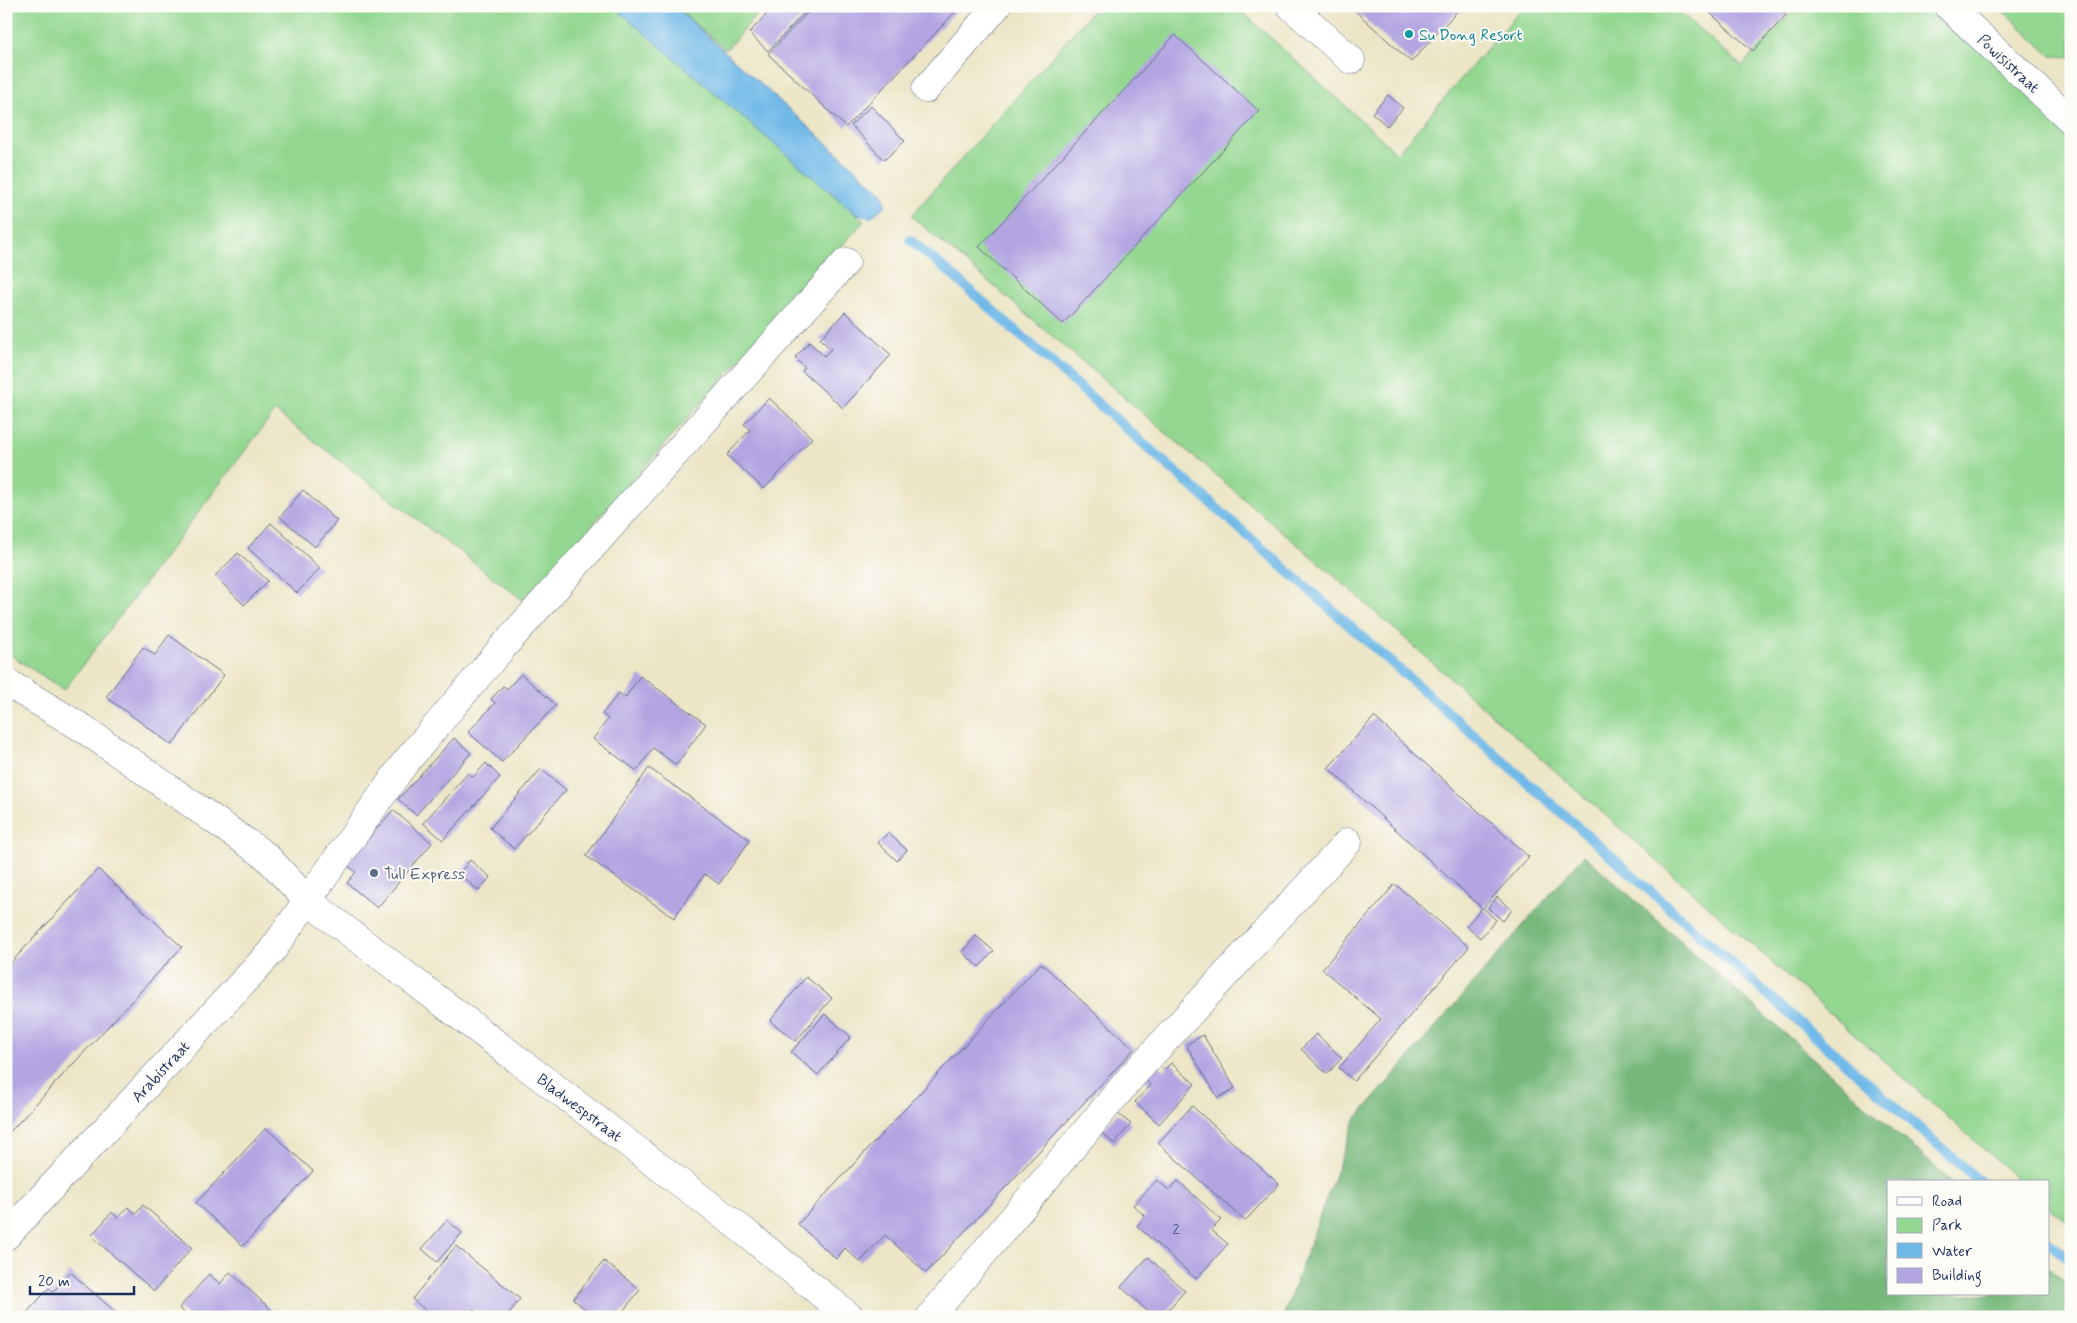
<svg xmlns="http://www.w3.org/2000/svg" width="2077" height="1323" viewBox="0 0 2077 1323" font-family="Mynerve,sans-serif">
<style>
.green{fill:#93d790;stroke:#578377}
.forest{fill:#76b87a;stroke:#48746c}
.water{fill:#6fb9e8;stroke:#4574a3}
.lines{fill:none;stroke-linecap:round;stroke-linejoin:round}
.stream{stroke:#6fb9e8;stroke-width:10}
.building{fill:#b2a5e2}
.minor-casing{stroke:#646f82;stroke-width:29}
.minor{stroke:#fff;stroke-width:28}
.culture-dot{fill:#0f9aa8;stroke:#fdfcf7;stroke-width:2}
.service-dot{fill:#5c6f8a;stroke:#fdfcf7;stroke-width:2}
.labels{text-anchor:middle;stroke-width:4;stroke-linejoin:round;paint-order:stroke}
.number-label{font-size:14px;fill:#414c7f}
.culture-label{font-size:16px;fill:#0d838f;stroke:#fdfcf7;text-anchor:start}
.street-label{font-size:16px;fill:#1b2f5e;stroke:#fdfcf7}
.service-label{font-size:16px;fill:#4e5e75;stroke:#fdfcf7;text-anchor:start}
</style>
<rect width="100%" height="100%" fill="#fdfcf7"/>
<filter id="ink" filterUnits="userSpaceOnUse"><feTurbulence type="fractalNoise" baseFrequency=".02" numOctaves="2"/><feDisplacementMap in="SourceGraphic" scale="10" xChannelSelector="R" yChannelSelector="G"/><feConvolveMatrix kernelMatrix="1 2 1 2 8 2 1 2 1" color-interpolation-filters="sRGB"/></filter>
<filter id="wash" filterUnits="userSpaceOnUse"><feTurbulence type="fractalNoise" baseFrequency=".0096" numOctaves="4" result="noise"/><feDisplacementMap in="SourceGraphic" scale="20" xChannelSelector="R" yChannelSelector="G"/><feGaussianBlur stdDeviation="1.12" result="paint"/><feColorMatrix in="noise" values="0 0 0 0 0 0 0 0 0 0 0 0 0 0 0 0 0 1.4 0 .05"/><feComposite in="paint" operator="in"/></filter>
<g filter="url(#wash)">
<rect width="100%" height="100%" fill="#ece5c6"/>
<g class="green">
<path d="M6,6H613L864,221L524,601L275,411L64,690L6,652Z"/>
<path d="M674,6H764L726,50Z"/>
<path d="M1097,6H1236L1397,153L1524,6H1673L1742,66L1797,6H1944L2071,123V1225L2048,1206V1182H2021L1331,573L911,216Z"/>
<path d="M1998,6H2071V57L2051,56Z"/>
</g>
<path class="forest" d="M1584,855L1952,1182H1888V1294H2048V1267L2071,1287V1317H1283L1355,1120Z"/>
<path class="water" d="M613,6H674L883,194L886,205L870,218L855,213Z"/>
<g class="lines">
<g class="stream">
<path d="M910,240L949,272L1980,1182"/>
<path d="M2048,1242L2071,1262"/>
</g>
</g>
<g id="blocks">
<g class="building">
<path d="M774,6H811L768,51L749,33Z"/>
<path d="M814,6H961L846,127L768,54Z"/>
<path d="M1350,6H1462L1411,62Z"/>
<path d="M1702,6H1776L1786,15L1753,51Z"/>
<path d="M1175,35L1259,111L1063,324L979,247Z"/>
<path d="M1388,95L1403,108L1387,126L1372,113Z"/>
<path d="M871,106L905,141L884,160L851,125Z"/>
<path d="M845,312L891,355L843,408L802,371L805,368L795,358L809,342L824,356L831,349L820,339Z"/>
<path d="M769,398L812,438L764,489L727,455L750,430L744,424Z"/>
<path d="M303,490L337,521L315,547L280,517Z"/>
<path d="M271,523L320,568L297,593L248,548Z"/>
<path d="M238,553L268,581L244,605L215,576Z"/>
<path d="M169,635L224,675L172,745L106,697L143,647L155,655Z"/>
<path d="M521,674L556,705L502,762L468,732L495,703L491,699L503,686L507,689Z"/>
<path d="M640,676L706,724L676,765L653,748L637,771L593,739L608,719L602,714L619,693L625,698Z"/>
<path d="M1374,717L1529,857L1483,908L1496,920L1480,938L1466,926L1482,908L1328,768Z"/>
<path d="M454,738L471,753L416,815L398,799Z"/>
<path d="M486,763L500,777L443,840L423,823L468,773L473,777Z"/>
<path d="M649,768L750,840L719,884L705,874L674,918L586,856Z"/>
<path d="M541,769L566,790L514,849L490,828Z"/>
<path d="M393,810L432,843L377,908L347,883L356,872L346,864Z"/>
<path d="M888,833L907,850L897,861L878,843Z"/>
<path d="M470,860L490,877L479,891L459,874Z"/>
<path d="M98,869L182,947L6,1136V968Z"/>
<path d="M1395,884L1469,947L1354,1081L1339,1068L1381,1019L1322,969Z"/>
<path d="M1497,897L1512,910L1503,921L1488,908Z"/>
<path d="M976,936L994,951L979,967L962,952Z"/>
<path d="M1041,963L1134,1049L926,1273L885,1235L860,1262L845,1248L836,1259L798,1224Z"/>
<path d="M806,977L832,998L796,1041L770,1021Z"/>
<path d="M825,1014L851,1037L818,1075L791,1052Z"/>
<path d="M1316,1034L1342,1058L1327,1074L1301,1049Z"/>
<path d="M1203,1035L1235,1088L1218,1098L1186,1045Z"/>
<path d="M1171,1063L1195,1084L1159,1124L1135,1102L1151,1085L1144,1079L1157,1064L1164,1070Z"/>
<path d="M1192,1106L1279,1184L1245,1221L1158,1143Z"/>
<path d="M1117,1113L1131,1124L1114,1144L1101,1132Z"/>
<path d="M266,1128L313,1171L243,1246L196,1203Z"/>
<path d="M1157,1180L1169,1190L1178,1181L1221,1220L1211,1230L1228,1244L1196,1279L1137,1226L1145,1216L1133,1205Z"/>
<path d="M143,1205L192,1248L154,1291L91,1236L112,1212L118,1218L128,1207L136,1214Z"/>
<path d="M447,1220L462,1233L437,1262L422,1249Z"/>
<path d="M456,1246L520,1299L506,1317H482L473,1309L467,1317H434L412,1299Z"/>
<path d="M1148,1257L1185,1291L1161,1317H1154L1121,1287Z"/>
<path d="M604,1261L640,1290L618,1317H595L573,1299Z"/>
<path d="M70,1272L121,1317H23L49,1288L53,1292Z"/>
<path d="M230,1272L279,1317H189L179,1308L209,1274L220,1284Z"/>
</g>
</g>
</g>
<g filter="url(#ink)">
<use href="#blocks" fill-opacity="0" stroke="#646f82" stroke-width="1"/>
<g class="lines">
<g class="minor-casing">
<g id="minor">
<path d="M1291,6L1351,60"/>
<path d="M1948,6L2071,120"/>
<path d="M926,89L997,6"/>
<path d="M6,682L84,729L266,856L308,901L740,1228L850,1317"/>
<path d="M6,1236L271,952L404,764L502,648L846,262"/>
<path d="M930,1317L1132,1076L1348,842"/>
</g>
</g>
<use href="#minor" class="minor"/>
</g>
</g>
<circle class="culture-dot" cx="1409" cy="34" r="5"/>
<circle class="service-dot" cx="374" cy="873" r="5"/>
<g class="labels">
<g class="number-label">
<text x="1176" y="1233">2</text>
</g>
<g class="culture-label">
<text x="1419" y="40">Su Dong Resort</text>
</g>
<g class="street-label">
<text transform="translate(2009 63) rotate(43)" y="6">Powisistraat</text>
<text transform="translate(160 1071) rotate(-47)" y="6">Arabistraat</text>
<text transform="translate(580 1107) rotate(37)" y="6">Bladwespstraat</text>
</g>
<g class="service-label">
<text x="384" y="879">Tull Express</text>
</g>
</g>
<rect width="2077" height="1323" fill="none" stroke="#fdfcf7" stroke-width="25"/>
<rect x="1887" y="1180" width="162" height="115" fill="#fdfcf7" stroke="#a3aaba"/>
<rect x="1897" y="1197" width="25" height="8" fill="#ffffff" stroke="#a3aaba"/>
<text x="1932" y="1206" font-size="15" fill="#1b2f5e">Road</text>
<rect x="1897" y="1218" width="25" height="15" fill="#93d790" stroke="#a3aaba"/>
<text x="1932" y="1230" font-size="15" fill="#1b2f5e">Park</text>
<rect x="1897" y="1243" width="25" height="15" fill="#6fb9e8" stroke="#a3aaba"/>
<text x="1932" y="1256" font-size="15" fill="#1b2f5e">Water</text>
<rect x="1897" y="1268" width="25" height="15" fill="#b2a5e2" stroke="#a3aaba"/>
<text x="1932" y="1280" font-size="15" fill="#1b2f5e">Building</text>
<path d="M30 1286v8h104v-8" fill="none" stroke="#1b2f5e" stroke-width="2.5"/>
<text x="38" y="1286" font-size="15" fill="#1b2f5e" stroke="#fdfcf7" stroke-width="4" paint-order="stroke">20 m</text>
</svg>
